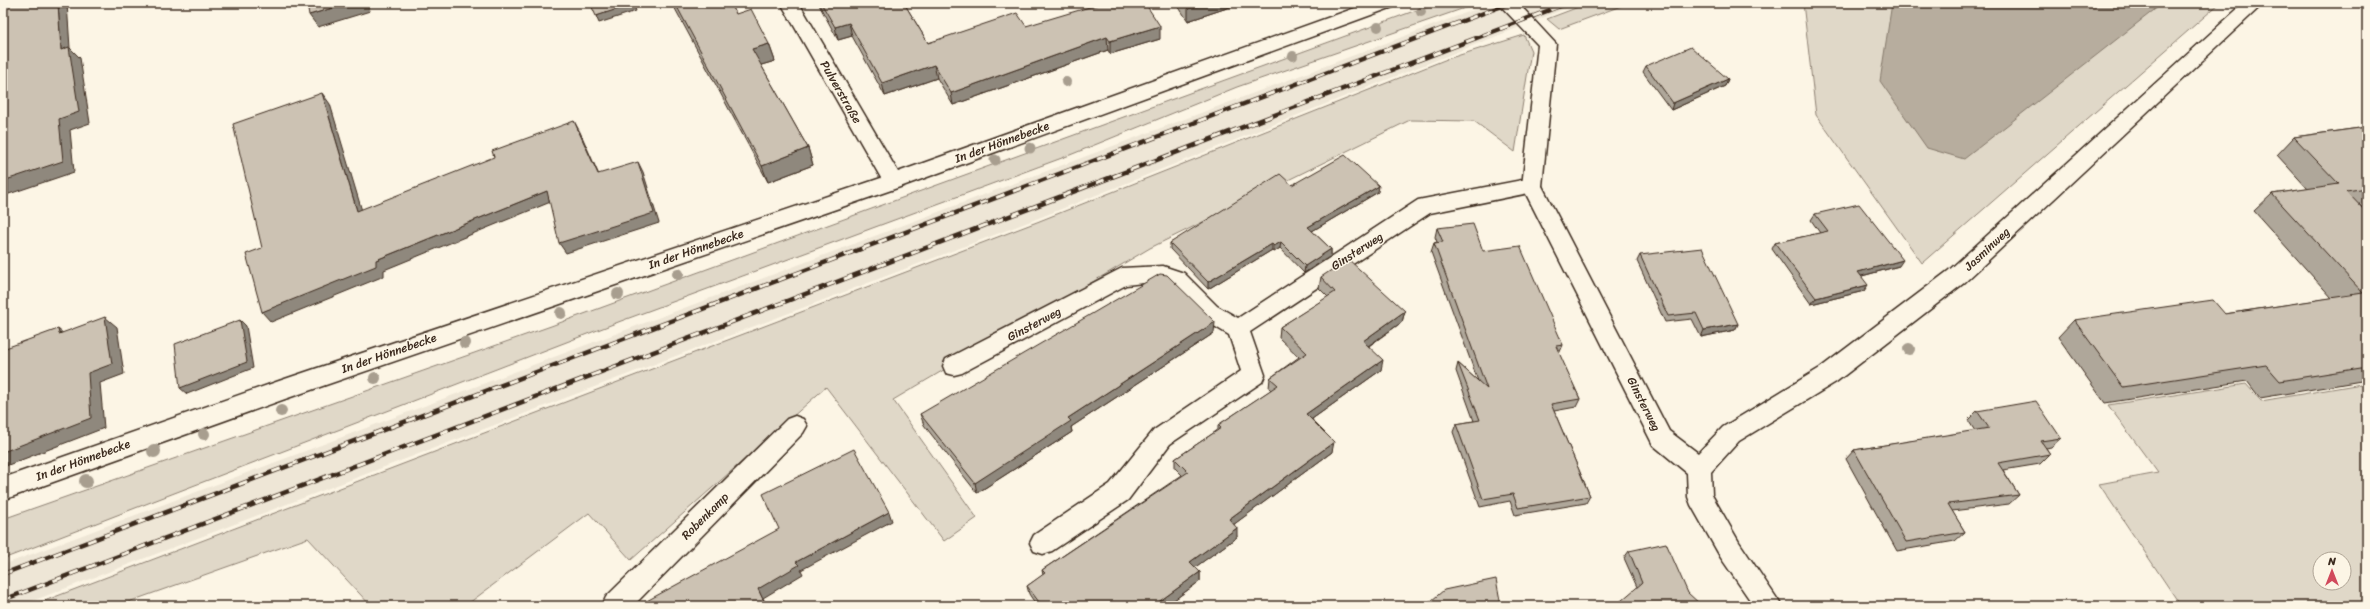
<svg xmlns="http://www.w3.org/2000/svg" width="2370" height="609" viewBox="0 0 2370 609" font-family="Sriracha,sans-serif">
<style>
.built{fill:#eee6d6}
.green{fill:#e0d8c8;stroke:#8e8173;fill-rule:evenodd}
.water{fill:#b7ad9e;stroke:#85796b}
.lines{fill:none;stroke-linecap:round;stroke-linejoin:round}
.lane-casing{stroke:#3b2a1e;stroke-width:3}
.street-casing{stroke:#3b2a1e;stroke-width:3}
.lane{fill:#fcf5e5;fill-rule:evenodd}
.street{fill:#fcf5e5;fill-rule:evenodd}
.rail-casing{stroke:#3b2a1e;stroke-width:4.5}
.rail{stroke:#fcf5e5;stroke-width:3;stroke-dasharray:9;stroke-linecap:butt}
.tree{fill:#a89e8f}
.wall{fill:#afa79a;stroke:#3b2a1e}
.shaded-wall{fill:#8f887d;stroke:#3b2a1e}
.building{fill:#ccc2b3;stroke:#3b2a1e}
.labels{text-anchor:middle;stroke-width:3;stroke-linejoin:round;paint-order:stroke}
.street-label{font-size:12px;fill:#3b2a1e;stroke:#fcf5e5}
</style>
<rect width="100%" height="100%" fill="#fcf5e5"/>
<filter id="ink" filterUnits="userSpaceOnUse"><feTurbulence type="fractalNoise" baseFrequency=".025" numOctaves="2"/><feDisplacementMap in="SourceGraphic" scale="8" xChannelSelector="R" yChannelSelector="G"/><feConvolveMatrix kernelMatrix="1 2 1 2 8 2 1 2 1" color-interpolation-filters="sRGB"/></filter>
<g filter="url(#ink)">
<path class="built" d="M1492,3H1580L1036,219L19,606H3V565Z"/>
<g class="green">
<path d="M1447,3H1479L1237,87L1070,155L621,321L3,559V519L551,326L1414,11Z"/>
<path d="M1589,3H1629L1559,29L1547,19Z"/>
<path d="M1803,3H2220L1922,263L1816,115Z"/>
<path d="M1524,35L1531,51L1515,152L1474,121L1410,120L1150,248L893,400L977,518L944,541L826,387L631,560L589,513L465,606H371L308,538L117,606H31L1037,222L1447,59Z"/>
<path d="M2367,383V606H2181L2099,484L2158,473L2108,405L2246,384L2261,401ZM2320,559H2344V583H2320Z"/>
</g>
<path class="water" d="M1892,3H2163L1964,159L1927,148L1880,81Z"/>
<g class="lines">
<g class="lane-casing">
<g id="lane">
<path d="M1532,178L1539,181L1542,186L1539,191L1430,213L1250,332L1265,375L1262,382L1170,444L1128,500L1052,551L1043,554L1034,551L1030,543L1034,535L1110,484L1154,430L1241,371L1229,335L1201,318L1168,285L1152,282L1126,285L962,373L954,375L946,373L943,366L946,359L1122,268L1163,266L1184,273L1217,306L1238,318L1418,200Z"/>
<path d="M795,416L803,419L807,426L803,433L633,606H602L606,597L787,419Z"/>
</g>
</g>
<g class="street-casing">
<g id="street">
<path d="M781,3H799L898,172L1369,3H1396L1393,7L900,187L285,399L3,500V478L279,381L881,178Z"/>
<path d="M1498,3H1518L1556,44L1542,186L1669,431L1698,453L1723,427L1820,368L1948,271L2244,3H2264L1964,283L1836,382L1739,441L1711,472L1712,495L1739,542L1782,606H1754L1721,558L1691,505L1688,497L1687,473L1653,445L1522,186L1538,45Z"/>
</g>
</g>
<use href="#lane" class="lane"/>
<use href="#street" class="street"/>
<g class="rail-casing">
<g id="rail">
<path d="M3,574L1510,3"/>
<path d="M3,600L1568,3"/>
</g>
</g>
<use href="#rail" class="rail"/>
</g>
<g class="tree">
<circle cx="1421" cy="12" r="5"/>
<circle cx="1378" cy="27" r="5"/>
<circle cx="1293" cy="56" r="5"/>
<circle cx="1066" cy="82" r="5"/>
<circle cx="1030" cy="148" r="5.5"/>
<circle cx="995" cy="160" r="5.5"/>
<circle cx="678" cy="274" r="6"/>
<circle cx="618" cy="294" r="6"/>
<circle cx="561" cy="313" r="6"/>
<circle cx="465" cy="343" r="6"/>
<circle cx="1909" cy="349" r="6"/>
<circle cx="375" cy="378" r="6"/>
<circle cx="281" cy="411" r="6"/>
<circle cx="204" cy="434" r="6"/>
<circle cx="154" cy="451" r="7"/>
<circle cx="86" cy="481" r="7"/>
</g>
<g class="wall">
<path d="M672,3H731L736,14L769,44L775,61L761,65L808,148L813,165L768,182Z"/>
<path d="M818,3H904L928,43L1026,26L1160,39L1110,54L1108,50L953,105L937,78L885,96L852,36L838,40Z"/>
<path d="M1176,3H1242L1188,21Z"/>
<path d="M1646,66L1728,79L1725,86L1671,110L1643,72Z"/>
<path d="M2367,127V203L2359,204L2367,213V380L2260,398L2247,381L2105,403L2058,337L2074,320L2225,314L2332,298L2254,211L2272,194L2308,189L2277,155L2294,137Z"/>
<path d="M1292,185L1378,192L1312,231L1331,249V256L1304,273L1280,248L1274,252L1272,250L1208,289L1170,249V243Z"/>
<path d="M1815,214L1899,266L1862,276L1864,291L1811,304L1772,249L1775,243L1820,233L1811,220Z"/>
<path d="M1437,228L1483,251L1563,345L1559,354L1580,399L1576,407L1554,411L1590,496L1586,503L1515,515L1510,501L1480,507L1453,432L1456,424L1474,421L1456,371L1458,363L1478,381L1431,252L1434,243L1437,242L1435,237Z"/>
<path d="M1640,255L1738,324L1735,330L1701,337L1692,319L1665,322L1637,261Z"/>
<path d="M1321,277L1405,311L1402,322L1369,346L1381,370L1312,419L1332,452L1234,524L1237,537L1195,567L1200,572V581L1166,606H1037L1029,594L1027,586L1043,575L1042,570L1182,475L1175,468V459L1218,430V425L1271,390L1269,388L1270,378L1299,357L1279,338L1280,327L1328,297L1319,288Z"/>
<path d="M1214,333L1071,427L1072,432L977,493L924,425L920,414Z"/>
<path d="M1977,411L2061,438L2051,447L2046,448L2050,454L2040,464L2003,470L2019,495L2009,504L1952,511L1965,532L1955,541L1897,551L1846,459L1854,450L1975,431L1968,420Z"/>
<path d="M1629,551L1688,593L1637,587L1624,558Z"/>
</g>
<g class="shaded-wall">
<path d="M58,3H67L70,48L80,58L90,123L70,130L74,172L3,196V181L59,119L61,50Z"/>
<path d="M349,3H368L370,11L318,27L309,15Z"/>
<path d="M633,3L636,11L599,23L596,16Z"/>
<path d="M1206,3H1242L1188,21V9Z"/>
<path d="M849,23L852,36L838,40L835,27Z"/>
<path d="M1160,26V39L1110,54V41Z"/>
<path d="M1107,37L1108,50L953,105L951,93Z"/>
<path d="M769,44L775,61L758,66L752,49Z"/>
<path d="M934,65L937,78L885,96L882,83Z"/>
<path d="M1728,79L1725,86L1671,110L1673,103Z"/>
<path d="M322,93L330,104L365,221L357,211Z"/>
<path d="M574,121L580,132L603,184L598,174Z"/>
<path d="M808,148L813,165L768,182L762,166Z"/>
<path d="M638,162L643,172L659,223L566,253L559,243Z"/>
<path d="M1379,186L1378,192L1307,234L1308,227Z"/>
<path d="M547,191L553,201L384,270V276L271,322L262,312L376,260Z"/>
<path d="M1281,242L1280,248L1274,252V246Z"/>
<path d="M1272,244V250L1208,289V282Z"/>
<path d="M1331,249V256L1304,273L1305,266Z"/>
<path d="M1903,260L1899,266L1854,278L1858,272Z"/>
<path d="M1868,285L1864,291L1811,304L1816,298Z"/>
<path d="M1405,311L1402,322L1361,351L1363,341Z"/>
<path d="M105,317L117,327L124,374L100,383L104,428L3,467V452L88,373Z"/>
<path d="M240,320L246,326L253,368L187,394L180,388Z"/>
<path d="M1215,322L1214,333L1071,427L1072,432L977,493L975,483L1068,418Z"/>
<path d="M1738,324L1735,330L1701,337L1704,330Z"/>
<path d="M58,329L71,340L59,334Z"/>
<path d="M1383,360L1381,370L1305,424L1306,414Z"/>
<path d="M1334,442L1332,452L1229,528V519Z"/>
<path d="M889,512L892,521L801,570L803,574L763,598L767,606H766L758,589L796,562Z"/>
<path d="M1237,528V537L1190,571V562Z"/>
<path d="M1200,572V581L1166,606H1153Z"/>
<path d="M1146,603L1147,606H1142Z"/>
</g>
<g class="building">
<path d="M3,3H58L61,50L69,47L79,112L59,119L63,161L3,181Z"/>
<path d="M307,3H349L309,15Z"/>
<path d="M590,3H633V4L596,16Z"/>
<path d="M675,3H731L736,14L751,9L769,44L752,49L808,148L762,166Z"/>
<path d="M821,3H904L928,43L1017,13L1026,26L1103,3H1145L1160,26L1110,41L1107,37L951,93L934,65L882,83L849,23L835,27Z"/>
<path d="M1184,3H1206L1188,9Z"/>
<path d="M1691,47L1728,79L1673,103L1646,66Z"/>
<path d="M322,93L357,211L494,157L492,151L574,121L598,174L638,162L654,213L559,243L547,191L376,260V266L262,312L246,254L262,248L233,124Z"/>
<path d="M2367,127V188L2346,191L2367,213V367L2280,381L2266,365L2123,387L2074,320L2213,300L2225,314L2363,293L2272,194L2339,184L2294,137Z"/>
<path d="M1345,155L1379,186L1308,227L1331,249L1305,266L1281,242L1274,246L1272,244L1208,282L1170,243L1280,174L1292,185Z"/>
<path d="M1859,204L1903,260L1858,272L1868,285L1816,298L1775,243L1828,231L1815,214Z"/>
<path d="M1473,224L1483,251L1520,246L1563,345L1556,346L1580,399L1551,404L1590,496L1518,508L1513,494L1483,499L1456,424L1480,420L1458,363L1487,389L1434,243L1443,242L1437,228Z"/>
<path d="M1702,248L1738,324L1704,330L1696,313L1668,316L1640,255Z"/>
<path d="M1348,259L1405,311L1363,341L1383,360L1306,414L1334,442L1229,519L1237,528L1190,562L1200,572L1153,606H1150L1146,603L1142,606H1042L1027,586L1045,573L1042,570L1188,472L1175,459L1221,428L1218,425L1278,385L1270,378L1307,353L1280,327L1335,292L1321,277Z"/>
<path d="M1160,274L1167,275L1215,322L1068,418L1071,421L975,483L920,414Z"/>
<path d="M105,317L112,364L88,373L91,418L3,452V349L58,329L59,334Z"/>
<path d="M240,320L247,362L180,388L175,344Z"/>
<path d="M2036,401L2061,438L2041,441L2050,454L1998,463L2019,495L1948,504L1965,532L1906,542L1854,450L1989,428L1977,411Z"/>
<path d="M854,449L889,512L796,562L799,565L758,589L766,606H644L643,603L779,529L763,494Z"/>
<path d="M1666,543L1688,593L1700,604L1698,606H1615L1642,583L1629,551Z"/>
<path d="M1496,579L1501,606H1425L1444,590Z"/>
<path d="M1560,603L1564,606H1557Z"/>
</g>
</g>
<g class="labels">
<g class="street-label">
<text transform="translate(841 92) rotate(60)" y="4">Pulverstraße</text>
<text transform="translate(1002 142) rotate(-20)" y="4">In der Hönnebecke</text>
<text transform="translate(696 249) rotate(-19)" y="4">In der Hönnebecke</text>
<text transform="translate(1987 249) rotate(-43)" y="4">Jasminweg</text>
<text transform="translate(1357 251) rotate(-33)" y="4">Ginsterweg</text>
<text transform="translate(1034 324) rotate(-28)" y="4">Ginsterweg</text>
<text transform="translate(389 353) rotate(-19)" y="4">In der Hönnebecke</text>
<text transform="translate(1644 404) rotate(63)" y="4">Ginsterweg</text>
<text transform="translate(83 460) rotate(-20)" y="4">In der Hönnebecke</text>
<text transform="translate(705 516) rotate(-45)" y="4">Robenkamp</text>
</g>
</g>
<rect width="2370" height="609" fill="none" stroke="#fcf5e5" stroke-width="16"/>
<rect x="8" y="8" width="2354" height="593" fill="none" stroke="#3b2a1e" stroke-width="1.5" filter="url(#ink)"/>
<g transform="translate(2332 571)"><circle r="19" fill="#fcf5e5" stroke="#afa495"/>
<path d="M0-3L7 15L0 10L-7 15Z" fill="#d1495b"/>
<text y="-6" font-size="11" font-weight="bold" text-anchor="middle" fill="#3b2a1e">N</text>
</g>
</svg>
